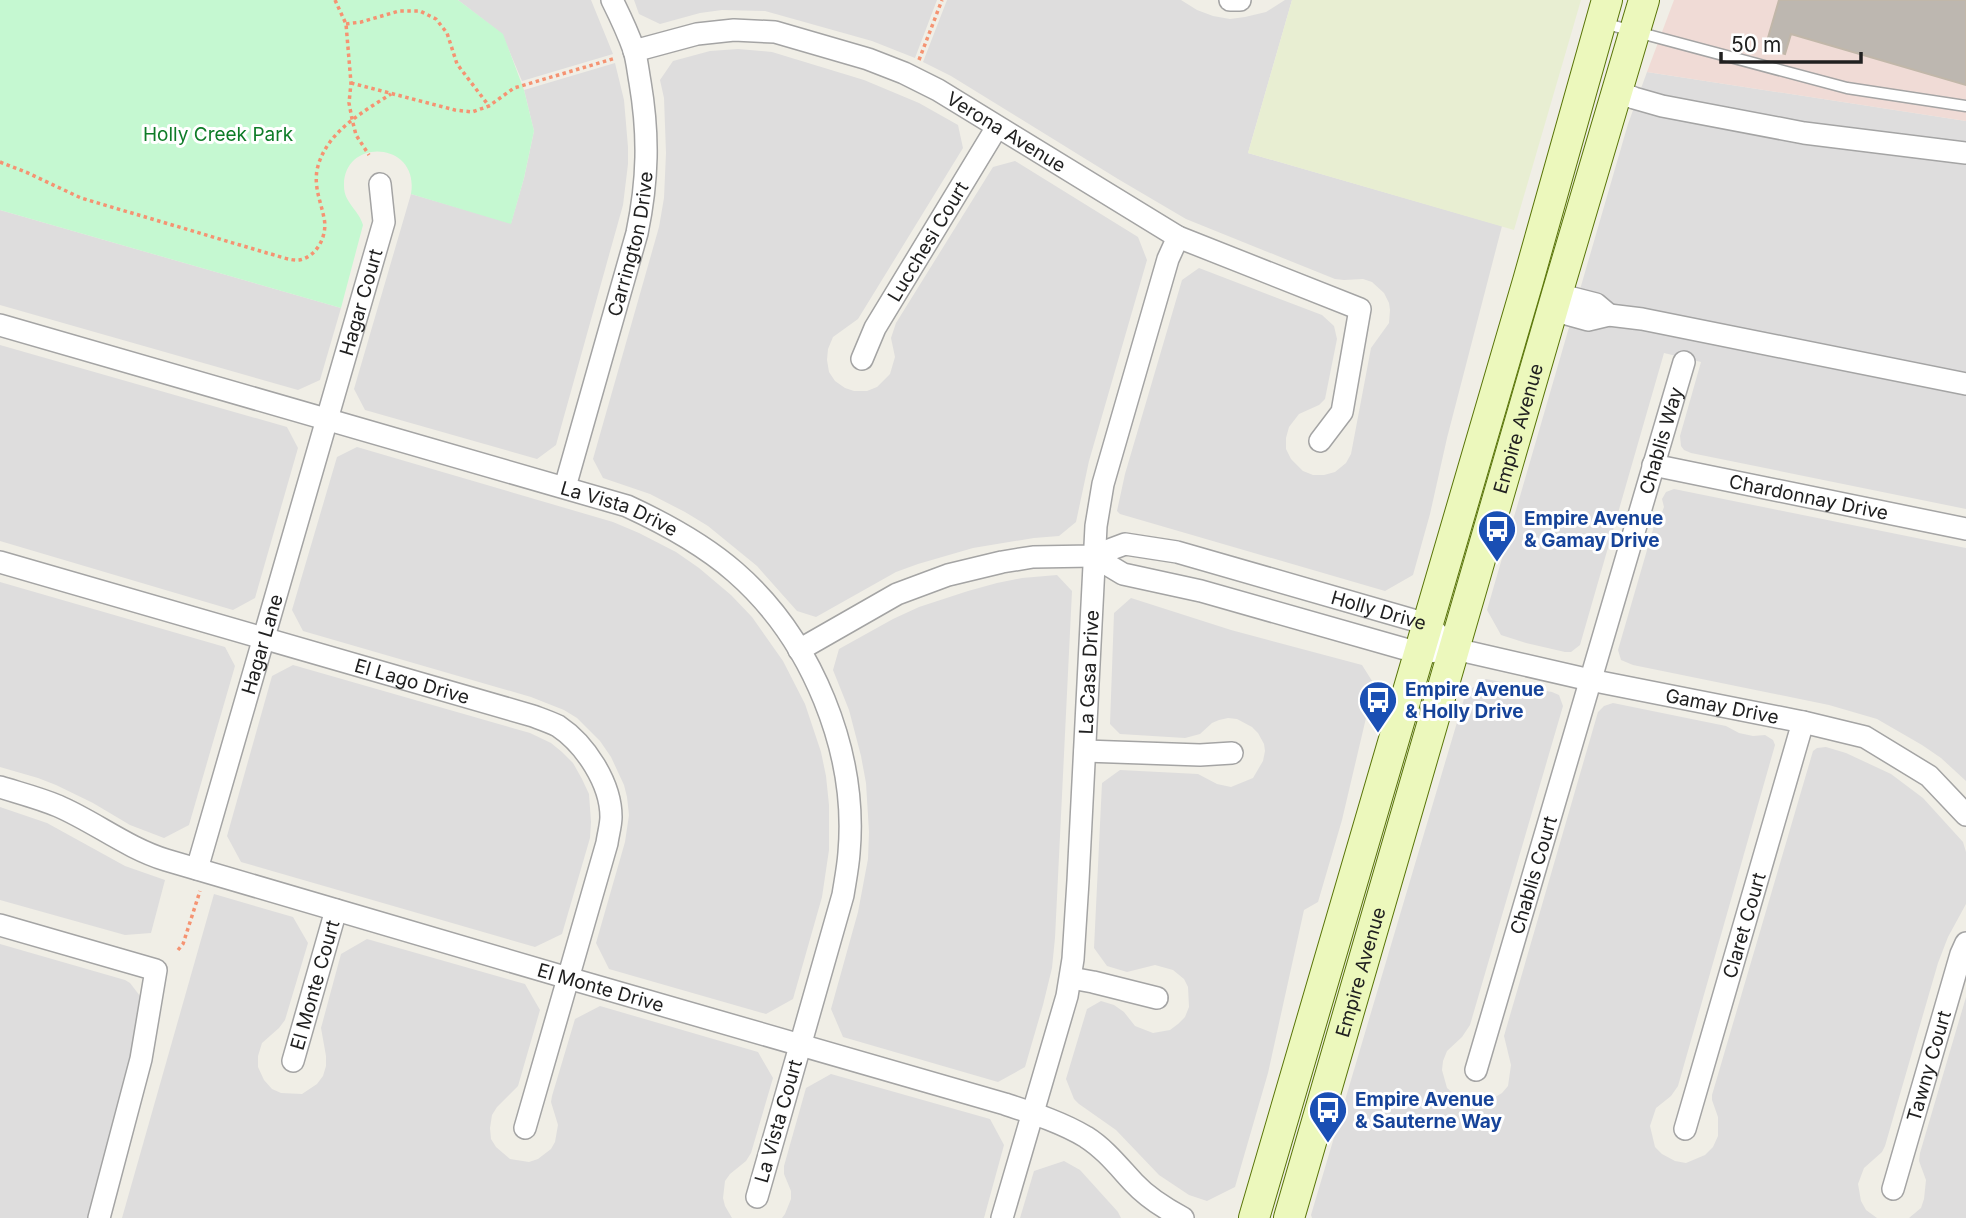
<svg xmlns="http://www.w3.org/2000/svg" width="1966" height="1218" viewBox="0 0 1966 1218" font-family="Inter,sans-serif">
<style>
.residential{fill:#dedddd}
.commercial{fill:#f0dbd6}
.farmland{fill:#e8eed2}
.park{fill:#c5f8d1}
.building{fill:#bdb7b0;stroke:#c1b7a9;stroke-width:2}
.lines{fill:none;stroke-linecap:round;stroke-linejoin:round}
.service-casing{stroke:#a4a4a4;stroke-width:13}
.minor-casing{stroke:#a4a4a4;stroke-width:24}
.secondary-casing{stroke:#597508;stroke-width:32}
.path{stroke:#f59372;stroke-width:3.5;stroke-dasharray:3.5 3.5;stroke-linecap:butt}
.service{stroke:#fff;stroke-width:10}
.minor{stroke:#fff;stroke-width:21}
.secondary{stroke:#ecf8bc;stroke-width:30}
.labels{text-anchor:middle;stroke-width:6;stroke-linejoin:round;paint-order:stroke}
.street-label{font-size:19px;fill:#202020;stroke:#fff}
.park-label{font-size:19px;fill:#0f7c28;stroke:#fff}
.transit-label{font-size:19px;font-weight:bold;fill:#164399;stroke:#fff;text-anchor:start}
</style>
<rect width="100%" height="100%" fill="#f0eee6"/>
<g class="residential">
<path d="M458,0H591L613,54L522,81L502,34Z"/>
<path d="M634,0H937L915,58L872,41L765,11L722,10L700,13L660,24L639,14Z"/>
<path d="M947,0H1181L1197,10L1213,16L1230,19L1245,17L1266,12L1285,0H1292L1248,153L1502,226L1447,438L1430,514L1413,575L1385,591L1120,514L1117,511L1125,474L1182,280L1199,268L1322,315L1334,326L1337,339L1325,399L1319,405L1299,414L1289,427L1286,438V449L1291,459L1303,471L1313,475H1324L1335,472L1346,463L1351,454L1371,348L1389,323L1390,310L1389,303L1384,293L1372,282L1363,279L1344,280L1335,279L1186,219L1118,179L951,76L923,62Z"/>
<path d="M738,49L772,52L864,80L919,103L958,125L963,148L858,319L833,337L828,349L827,360L829,372L835,381L845,388L854,391H867L877,387L890,374L895,357L891,338L896,323L993,167L1015,161L1138,237L1147,260L1089,461L1076,522L1059,536L1034,538L973,548L918,564L896,572L816,617L797,611L757,566L708,526L685,512L650,494L603,478L593,459L659,227L664,198L666,153L664,98L660,80L673,61L710,51Z"/>
<path d="M615,63L624,100L628,147V164L623,205L556,445L537,459L365,410L354,389L411,194L511,223L524,178L534,131L524,90Z"/>
<path d="M1647,72L1966,121V509L1691,453L1684,450L1681,446L1680,436L1701,362L1664,353L1580,645L1571,652H1565L1526,643L1501,635L1487,610L1628,124Z"/>
<path d="M0,210L341,308L320,380L298,390L0,305Z"/>
<path d="M0,345L287,427L298,448L255,598L233,610L0,541Z"/>
<path d="M357,447L613,522L639,533L676,552L699,568L731,595L752,617L783,661L805,704L821,752L826,776L829,805V850L822,897L793,999L766,1014L609,969L596,943L625,842L629,815L627,797L624,785L611,757L600,741L577,718L564,710L531,697L303,631L292,610L337,457Z"/>
<path d="M1674,489L1966,548V781L1941,758L1922,745L1877,719L1829,705L1633,665L1621,660L1618,650L1654,526L1660,518L1664,507L1662,499L1666,492Z"/>
<path d="M1057,575L1072,591L1055,938L1052,968L1043,1005L1025,1067L998,1082L843,1037L831,1009L858,912L868,859L869,832L866,783L861,756L849,710L833,670L839,649L893,619L919,607L968,591L997,583L1022,578Z"/>
<path d="M0,582L225,647L235,666L189,825L164,838L130,825L93,803L56,785L38,778L0,767Z"/>
<path d="M1131,598L1231,630L1362,665L1374,684L1342,820L1318,902L1304,910L1268,1073L1235,1187L1207,1201L1189,1195L1159,1175L1116,1130L1079,1104L1074,1099L1066,1079L1087,1009L1101,1001L1114,1005L1124,1012L1135,1026L1153,1033L1170,1030L1178,1024L1185,1017L1189,1007L1188,987L1184,979L1173,970L1155,965L1127,972L1107,966L1094,948L1102,783L1120,770L1198,774L1217,784L1231,787L1253,778L1263,761L1265,751L1264,744L1258,733L1252,727L1237,719L1228,718L1219,720L1212,723L1200,734L1185,738L1120,734L1110,724L1114,613Z"/>
<path d="M293,665L530,733L551,743L562,752L573,763L582,779L589,794L591,822L590,838L562,934L535,947L241,862L227,836L272,676Z"/>
<path d="M1486,679L1552,692L1559,695L1563,706L1470,1025L1462,1037L1447,1051L1443,1061L1442,1070L1447,1088L1461,1100L1478,1104L1487,1102L1502,1093L1508,1086L1511,1065L1504,1036L1598,712L1604,706L1613,703L1726,726L1739,733L1753,736L1765,735L1773,740L1775,745L1678,1086L1671,1096L1656,1108L1650,1126L1655,1147L1662,1154L1675,1161L1686,1163L1705,1155L1713,1147L1718,1136V1117L1712,1100V1095L1813,751L1817,748L1826,747L1846,753L1891,774L1923,798L1963,842L1966,852V904L1948,937L1938,963L1885,1146L1882,1152L1864,1168L1858,1184L1861,1201L1866,1210L1877,1218H1312L1311,1215L1466,692Z"/>
<path d="M0,807L47,823L125,866L165,880L151,933L125,935L0,900Z"/>
<path d="M214,894L293,917L308,943L285,1020L279,1028L262,1043L258,1056V1067L264,1080L272,1089L281,1093L302,1094L317,1084L323,1076L326,1066V1056L321,1028L341,954L367,939L525,984L540,1010L518,1086L497,1107L492,1115L490,1128L491,1139L496,1147L510,1159L529,1162L538,1159L551,1149L555,1142L558,1125L551,1102L552,1096L575,1019L600,1006L758,1052L773,1078L751,1153L746,1161L730,1174L725,1181L723,1198L725,1206L732,1218H122Z"/>
<path d="M0,944L125,980L130,983L140,996L129,1071L87,1218H0Z"/>
<path d="M1966,997V1218H1909L1921,1208L1924,1199L1926,1180L1919,1161L1920,1153Z"/>
<path d="M831,1074L990,1119L1004,1145L984,1218H782L785,1214L791,1199V1191L784,1174V1166L806,1088Z"/>
<path d="M1064,1161L1080,1170L1118,1212L1121,1218H1020L1034,1171Z"/>
</g>
<path class="commercial" d="M1674,0H1966V121L1647,72Z"/>
<path class="farmland" d="M1292,0H1581L1514,230L1248,153Z"/>
<path class="park" d="M0,0H458L503,34L524,90L534,131L524,178L511,224L411,194C420,141 343,137 344,186C344,203 359,210 363,225L341,308L0,210Z"/>
<path class="building" d="M1779,0H1966V85L1791,34L1785,54L1765,48Z"/>
<g class="lines">
<g class="service-casing">
<path id="service" d="M1603,23L1847,88L1966,106"/>
</g>
<g class="minor-casing">
<g id="minor">
<path d="M1230,0H1240"/>
<path id="s1" d="M634,51L697,34L734,30L775,32L868,59L904,73L938,90L1178,237L1360,309L1342,412L1320,441"/>
<path d="M1617,91L1634,98L1662,106L1804,133L1966,153"/>
<path d="M1557,294L1596,304L1609,315"/>
<path d="M1552,310L1588,320L1609,315L1642,319L1966,384"/>
<path id="s2" d="M0,325L627,506C666,524 703,544 735,572C812,639 858,752 849,853C848,867 845,882 843,895L757,1197"/>
<path id="s3" d="M862,359L875,328L997,127"/>
<path id="s4" d="M1653,465L1966,529"/>
<path id="s5" d="M565,487L637,233C648,180 649,135 640,82C638,71 637,60 634,50C628,33 620,16 612,0"/>
<path id="s6" d="M1093,556L1123,574L1201,591L1419,653L1455,649L1590,680L1803,722L1865,737L1929,776L1966,815"/>
<path id="s7" d="M0,562L533,716C541,719 550,722 558,726C585,744 611,783 611,817C611,825 608,835 607,843L525,1128"/>
<path id="s8" d="M799,650L897,594L948,575L1002,562L1033,557L1093,556L1125,544L1177,552L1427,624L1436,632"/>
<path d="M1085,751L1200,755L1232,753"/>
<path id="s9" d="M0,787C19,793 39,798 58,806C95,822 127,848 166,860L568,978L1005,1104C1032,1113 1061,1122 1086,1137C1105,1149 1119,1167 1134,1183C1148,1198 1164,1208 1183,1218"/>
<path id="s10" d="M197,869L384,222L380,184"/>
<path d="M0,925L156,970L141,1059L99,1218"/>
<path d="M1071,978L1093,982L1157,998"/>
<path id="s11" d="M293,1061L336,910"/>
<path id="s12" d="M1476,1070L1684,362"/>
<path id="s13" d="M1685,1129L1803,722"/>
<path id="s14" d="M1893,1189L1961,954L1966,943"/>
<path id="s15" d="M1002,1218L1067,996L1073,959L1078,881L1096,526L1103,484L1168,259L1178,237"/>
</g>
</g>
<g class="secondary-casing">
<g id="secondary">
<path d="M1254,1218L1528,281L1607,0"/>
<path id="s16" d="M1289,1218L1557,294L1644,0"/>
</g>
</g>
<g class="path">
<path d="M335,0L346,24L351,83L349,103L352,119L356,135L369,155"/>
<path d="M346,24L361,22L399,11H420L436,19L447,33L457,64L489,106"/>
<path d="M919,60L942,0"/>
<path d="M351,83L455,110L472,112L489,106L514,88L616,58"/>
<path d="M0,162L28,173L81,198L267,253C276,255 290,261 299,260C317,257 328,235 324,218C321,202 314,188 317,170C325,133 361,113 391,94"/>
<path d="M178,950L183,944L200,891"/>
</g>
<use href="#service" class="service"/>
<use href="#minor" class="minor"/>
<use href="#secondary" class="secondary"/>
</g>
<defs>
<g id="bus-pin" transform="scale(2.0125)"><path d="M0 17L-7.5 6A9.5 9.5 0 1 1 7.5 6Z" fill="#1a4fb4" stroke="#fff"/><path d="M-5-6H5V4H4V6H2V4H-2V6H-4V4H-5ZM-3.5-4V0h7V-4ZM-3.5 1.2v1.5H-2V1.2ZM2 1.2v1.5H3.5V1.2Z" fill="#fff"/></g>
</defs>
<g fill-rule="evenodd">
<use href="#bus-pin" x="1497" y="529"/>
<use href="#bus-pin" x="1378" y="700"/>
<use href="#bus-pin" x="1328" y="1110"/>
</g>
<g class="labels">
<g class="street-label">
<text dy="7" stroke="none"><textPath href="#s1" startOffset="397">Verona Avenue</textPath></text>
<text dy="7" stroke="none"><textPath href="#s3" startOffset="135">Lucchesi Court</textPath></text>
<text dy="7" stroke="none"><textPath href="#s5" startOffset="252">Carrington Drive</textPath></text>
<text dy="7" stroke="none"><textPath href="#s10" startOffset="590">Hagar Court</textPath></text>
<text dy="7" stroke="none"><textPath href="#s16" startOffset="822">Empire Avenue</textPath></text>
<text dy="7" stroke="none"><textPath href="#s12" startOffset="656">Chablis Way</textPath></text>
<text dy="7" stroke="none"><textPath href="#s4" startOffset="159">Chardonnay Drive</textPath></text>
<text dy="7" stroke="none"><textPath href="#s2" startOffset="646">La Vista Drive</textPath></text>
<text dy="7" stroke="none"><textPath href="#s8" startOffset="611">Holly Drive</textPath></text>
<text dy="7" stroke="none"><textPath href="#s10" startOffset="234">Hagar Lane</textPath></text>
<text dy="7" stroke="none"><textPath href="#s15" startOffset="556">La Casa Drive</textPath></text>
<text dy="7" stroke="none"><textPath href="#s7" startOffset="429">El Lago Drive</textPath></text>
<text dy="7" stroke="none"><textPath href="#s6" startOffset="651">Gamay Drive</textPath></text>
<text dy="7" stroke="none"><textPath href="#s12" startOffset="203">Chablis Court</textPath></text>
<text dy="7" stroke="none"><textPath href="#s13" startOffset="212">Claret Court</textPath></text>
<text dy="7" stroke="none"><textPath href="#s16" startOffset="256">Empire Avenue</textPath></text>
<text dy="7" stroke="none"><textPath href="#s11" startOffset="79">El Monte Court</textPath></text>
<text dy="7" stroke="none"><textPath href="#s9" startOffset="635">El Monte Drive</textPath></text>
<text dy="7" stroke="none"><textPath href="#s14" startOffset="128">Tawny Court</textPath></text>
<text transform="translate(778 1121) rotate(-74)" y="7">La Vista Court</text>
</g>
<g class="park-label">
<text x="218" y="141">Holly Creek Park</text>
</g>
<g class="transit-label">
<text x="1524" y="525">Empire Avenue<tspan x="1524" dy="22">&amp; Gamay Drive</tspan></text>
<text x="1405" y="696">Empire Avenue<tspan x="1405" dy="22">&amp; Holly Drive</tspan></text>
<text x="1355" y="1106">Empire Avenue<tspan x="1355" dy="22">&amp; Sauterne Way</tspan></text>
</g>
</g>
<path d="M1721 52v10h140v-10" fill="none" stroke="#202020" stroke-width="3.5"/>
<text x="1731" y="52" font-size="21" fill="#202020" stroke="#ffffff" stroke-width="5" paint-order="stroke">50 m</text>
</svg>
